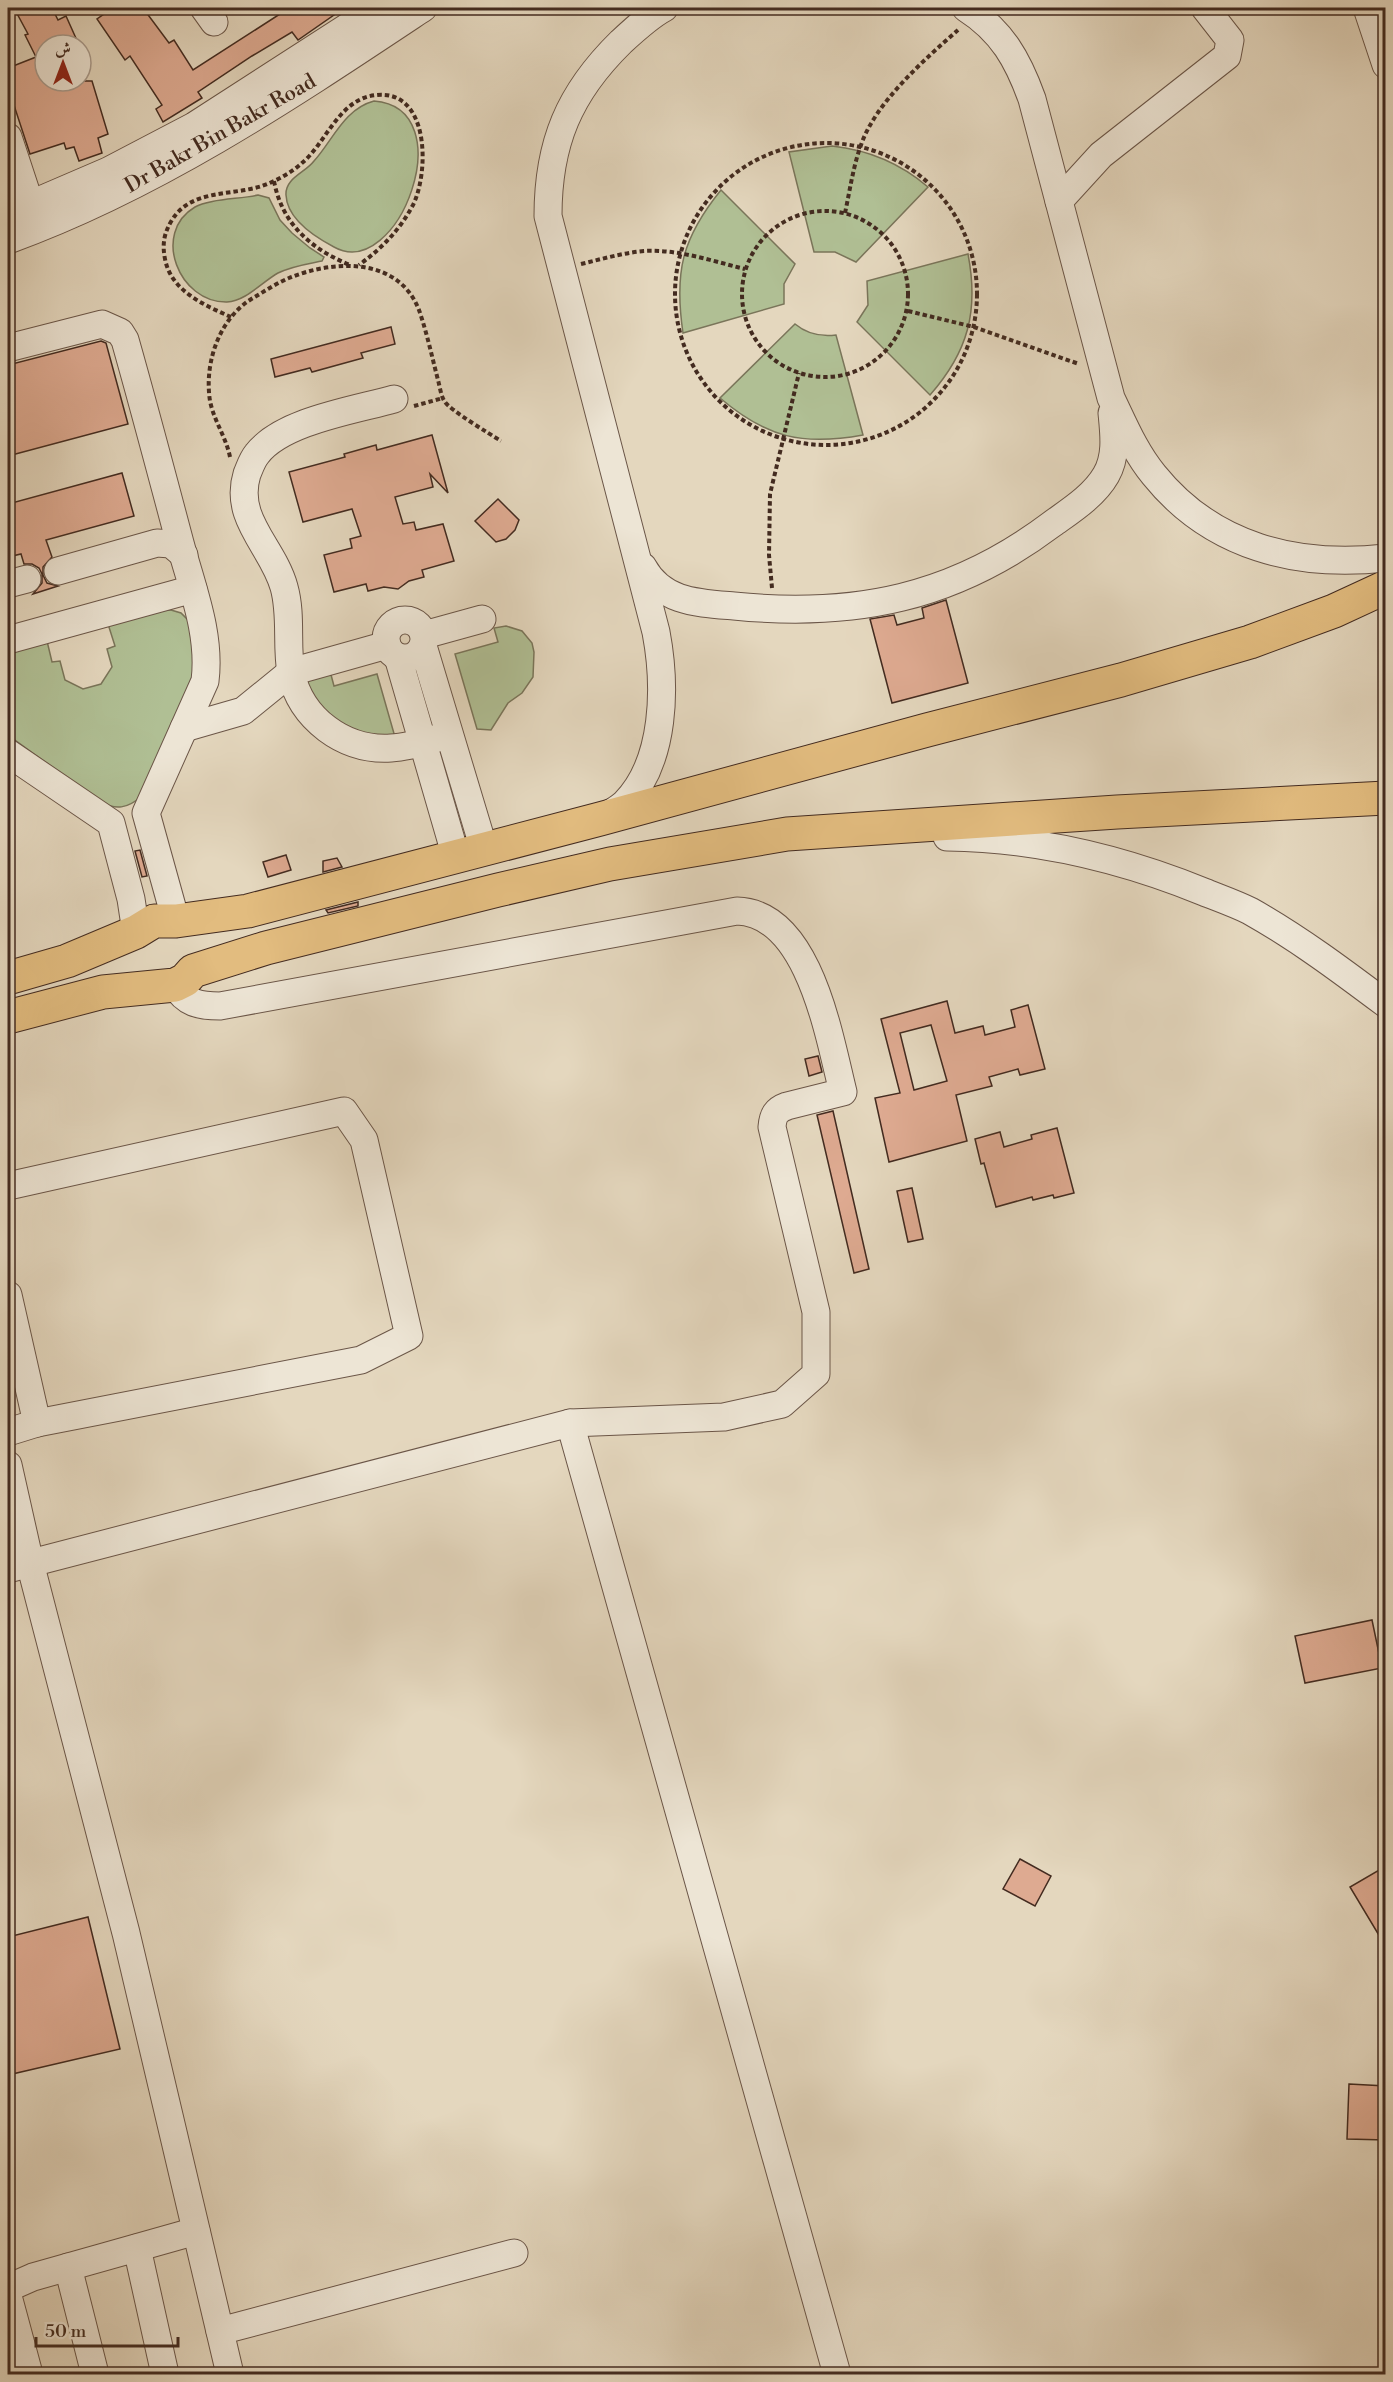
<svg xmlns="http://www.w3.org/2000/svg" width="1393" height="2382" viewBox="0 0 1393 2382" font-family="'Libre Bodoni',Amiri,serif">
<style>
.green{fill:#b0bf94;stroke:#7a755a;stroke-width:1.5}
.building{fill:#deaa91;stroke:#432b20;stroke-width:1.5;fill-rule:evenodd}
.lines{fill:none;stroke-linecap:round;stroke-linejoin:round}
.minor-casing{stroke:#6b5648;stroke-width:29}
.major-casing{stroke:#432b20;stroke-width:35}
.path{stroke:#432b20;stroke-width:4;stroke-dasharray:4.5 3;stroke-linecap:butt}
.minor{stroke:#ede5d5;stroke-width:27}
.major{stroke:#e2bc7f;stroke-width:33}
.labels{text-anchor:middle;stroke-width:6;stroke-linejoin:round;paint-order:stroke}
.street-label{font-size:21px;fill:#432b20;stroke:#ede5d5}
</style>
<rect width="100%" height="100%" fill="#e4d7be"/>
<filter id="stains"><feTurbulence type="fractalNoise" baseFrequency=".00333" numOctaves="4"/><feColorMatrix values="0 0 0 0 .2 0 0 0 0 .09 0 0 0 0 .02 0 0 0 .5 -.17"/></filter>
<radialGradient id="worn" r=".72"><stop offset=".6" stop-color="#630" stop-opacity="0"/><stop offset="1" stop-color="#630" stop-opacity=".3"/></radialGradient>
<g class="green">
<path d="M374,101C464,108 398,283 334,247C315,237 287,219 286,195C285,178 305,173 314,161C333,140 344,109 374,101Z"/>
<path d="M832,146C869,150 900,163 928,187L856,262L835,252H814L789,152Z"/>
<path d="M721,190L795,264L784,284V304L683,333C674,272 682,238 721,190Z"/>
<path d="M258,195L269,198L280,220L292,233L310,248L324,257L322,261C307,264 292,266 278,273C262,282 246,301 227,302C179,303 151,233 195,207C208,199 241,199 258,195Z"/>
<path d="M968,254C979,311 968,352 930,395L857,322L868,305L867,281Z"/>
<path d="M795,324C807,334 820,337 836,335L863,435C803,446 767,438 720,398Z"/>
<path d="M159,610H171L181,613L188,620L195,646L193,678L142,796C127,809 116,810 100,802L8,735V652L47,641L52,662L60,661L65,680L83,689L101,684L112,667L107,649L115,646L108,624Z"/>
<path d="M506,626L522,631L532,643L534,652L533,677L522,693L508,703L491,730L477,729L455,654L498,642L494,628Z"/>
<path d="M330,671L334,686L377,674L395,737L375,738L327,718L306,685L309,679Z"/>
</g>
<g class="building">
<path d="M14,8H52L58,20L66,16L79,45H45V81H92L108,134L98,138L102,153L79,161L74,147L66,149L64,143L30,154L8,87V68L36,57L25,35L28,34Z"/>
<path d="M100,8H143L169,43L174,40L193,70L280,14L276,8H344L298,40L292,32L252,56L198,92L202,98L163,122L156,109L162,105L130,56L125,60L97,19L104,14Z"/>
<path d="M391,327L395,344L361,353L363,358L312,372L310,368L275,377L271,359Z"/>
<path d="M101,341L106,343L128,424L8,456V365Z"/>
<path d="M432,435L448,493L430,474L433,487L395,497L403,524L414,522L416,530L443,524L454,561L422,570L424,577L409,581L398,589L384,587L368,591L366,584L334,592L324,555L352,548L350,539L361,536L352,509L303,522L289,472L345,457L344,454L376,445L377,450Z"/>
<path d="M122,473L134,516L46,540L52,557L43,567V575L47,583L58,586L33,594L42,583V574L39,568L32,564H24L21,554L8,557V504Z"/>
<path d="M498,499L519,520L515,530L506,539L496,542L475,521Z"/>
<path d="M946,600L968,683L892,703L870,619L894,615L897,625L924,618L922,608Z"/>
<path d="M140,850L147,876L142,877L135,851Z"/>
<path d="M286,855L291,870L268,877L263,862Z"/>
<path d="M337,858L342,867L323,872V861Z"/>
<path d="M358,902V906L328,913L326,910Z"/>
<path d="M947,1001L955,1033L983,1026L985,1035L1015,1027L1011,1010L1028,1005L1045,1069L1020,1075L1018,1069L989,1077L992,1086L956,1095L967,1141L889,1162L875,1098L900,1093L881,1019ZM931,1025L947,1081L914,1090L900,1033Z"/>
<path d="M818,1056L822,1072L809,1076L805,1059Z"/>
<path d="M833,1111L869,1269L854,1273L817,1115Z"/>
<path d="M1057,1128L1074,1193L1054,1198L1053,1195L1033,1200L1032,1197L996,1207L984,1163L981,1164L975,1139L1000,1132L1004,1147L1032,1139L1031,1135Z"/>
<path d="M912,1188L923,1239L908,1242L897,1191Z"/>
<path d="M1372,1620L1382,1668L1305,1683L1295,1636Z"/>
<path d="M1020,1859L1051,1876L1035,1906L1003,1889Z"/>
<path d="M1386,1866V1947L1350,1887Z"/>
<path d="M88,1917L120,2049L8,2075V1937Z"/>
<path d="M1349,2084L1386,2086V2140L1347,2139Z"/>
</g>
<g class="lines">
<g class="minor-casing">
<g id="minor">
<path d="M204,8L214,22"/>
<path d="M966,8C1002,31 1018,60 1032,99L1111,398C1124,425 1135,452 1154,475C1212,547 1297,568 1386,558"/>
<path d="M1367,8L1386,65"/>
<path d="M8,137L36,222"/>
<path d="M1059,201L1101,155L1227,56L1230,40L1205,8"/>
<path d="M8,214L108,171L194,126L377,8"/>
<path d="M8,240C157,186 292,95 423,8"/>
<path d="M8,348L102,324L120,332L125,340C144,407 162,475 180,543C192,588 211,634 205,681L146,813L176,921"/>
<path d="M394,399C355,410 282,421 257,454C252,460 250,467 247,474C233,519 273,547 284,587C292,615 286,645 291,673C301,719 344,751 391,748C411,747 430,740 448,735"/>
<path d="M643,567C662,602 697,603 734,606C855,618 954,598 1052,524C1070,511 1094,496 1106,475C1117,456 1114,434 1112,413"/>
<path d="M58,571L157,543L171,544L184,555"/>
<path d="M8,584L27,579"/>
<circle cx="405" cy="639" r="19"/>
<path d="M424,635L482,619"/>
<path d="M8,640L193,589"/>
<path d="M423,646L484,849"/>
<path d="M398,657L456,857"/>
<path d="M184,728L243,711L291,672L387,645"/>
<path d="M8,753L111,823L131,899L136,932"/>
<path d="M606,816C612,812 620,808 625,803C666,761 666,685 656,632L548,216C548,143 569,93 621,42C634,30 649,16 664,8"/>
<path d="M947,837C1035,838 1123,859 1204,892C1219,898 1236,904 1250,911C1298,938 1342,971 1386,1004"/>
<path d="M8,1186L344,1111L364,1140L409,1336L361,1360L37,1423L8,1432"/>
<path d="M8,1295L37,1423"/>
<path d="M570,1423L837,2374"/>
<path d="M8,1465L30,1563L126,1933L230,2374"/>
<path d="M8,1569L570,1423L724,1417L782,1404L816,1374V1312L772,1127C773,1115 776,1110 787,1106L843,1092C829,1036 809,913 737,911L220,1006C199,1006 185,1003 175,985"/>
<path d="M137,2248L165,2374"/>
<path d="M68,2267L95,2374"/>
<path d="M8,2288L33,2277L196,2231"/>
<path d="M8,2296L29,2374"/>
<path d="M220,2331L514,2253"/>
</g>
</g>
<g class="major-casing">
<g id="major">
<path d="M8,978L67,961L136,932L154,921H176L248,911L600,819L927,730L1121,680L1250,642L1334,611L1386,587"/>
<path d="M8,1017L103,992L175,985L185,980L193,971L266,948L498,890L610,864L787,834L1117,812L1386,798"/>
</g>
</g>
<g class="path">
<circle cx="826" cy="294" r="151"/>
<path d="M274,181C282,224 311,249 350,265"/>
<circle cx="825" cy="294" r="83"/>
<path d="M845,213C850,190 853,167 861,145C875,103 925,59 958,30"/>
<path d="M581,264C602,259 622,253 644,251C678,249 712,261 745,269"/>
<path d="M908,311L974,327L1079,364"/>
<path d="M231,317C204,305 171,291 165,259C162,244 164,233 172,220C191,189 231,196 262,186C276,181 291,173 302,163C327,142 339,98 377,95C430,90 429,173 413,205C399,231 382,248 359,265"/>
<path d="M414,406L443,398"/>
<path d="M230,457C226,437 214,421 210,401C204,363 219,318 253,298C265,291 277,283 289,278C333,260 398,256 419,310C427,333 432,357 438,380C440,387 441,397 445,402C450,410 490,434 501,441"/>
<path d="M772,588L769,555L770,494L799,373"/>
</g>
<use href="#minor" class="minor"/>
<use href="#major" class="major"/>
</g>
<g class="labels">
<g class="street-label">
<text transform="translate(220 133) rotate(-30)" y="7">Dr Bakr Bin Bakr Road</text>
</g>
</g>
<rect width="1393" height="2382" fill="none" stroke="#e4d7be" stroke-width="30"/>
<rect x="9" y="9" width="1375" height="2364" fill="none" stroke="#432b20" stroke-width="3"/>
<rect x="15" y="15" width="1363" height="2352" fill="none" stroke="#432b20" stroke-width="1.5"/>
<g transform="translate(63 63)"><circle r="28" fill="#ede5d5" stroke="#a99b8d" stroke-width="1.5"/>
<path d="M0-4.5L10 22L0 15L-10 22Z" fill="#8f2418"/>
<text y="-9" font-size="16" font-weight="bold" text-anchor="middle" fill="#432b20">ش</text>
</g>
<path d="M36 2337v9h142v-9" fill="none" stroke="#432b20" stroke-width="3"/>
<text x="45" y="2337" font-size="18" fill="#432b20" stroke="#ede5d5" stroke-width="4.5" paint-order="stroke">50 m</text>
<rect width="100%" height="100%" filter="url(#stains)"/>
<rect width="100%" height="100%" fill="url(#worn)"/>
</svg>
